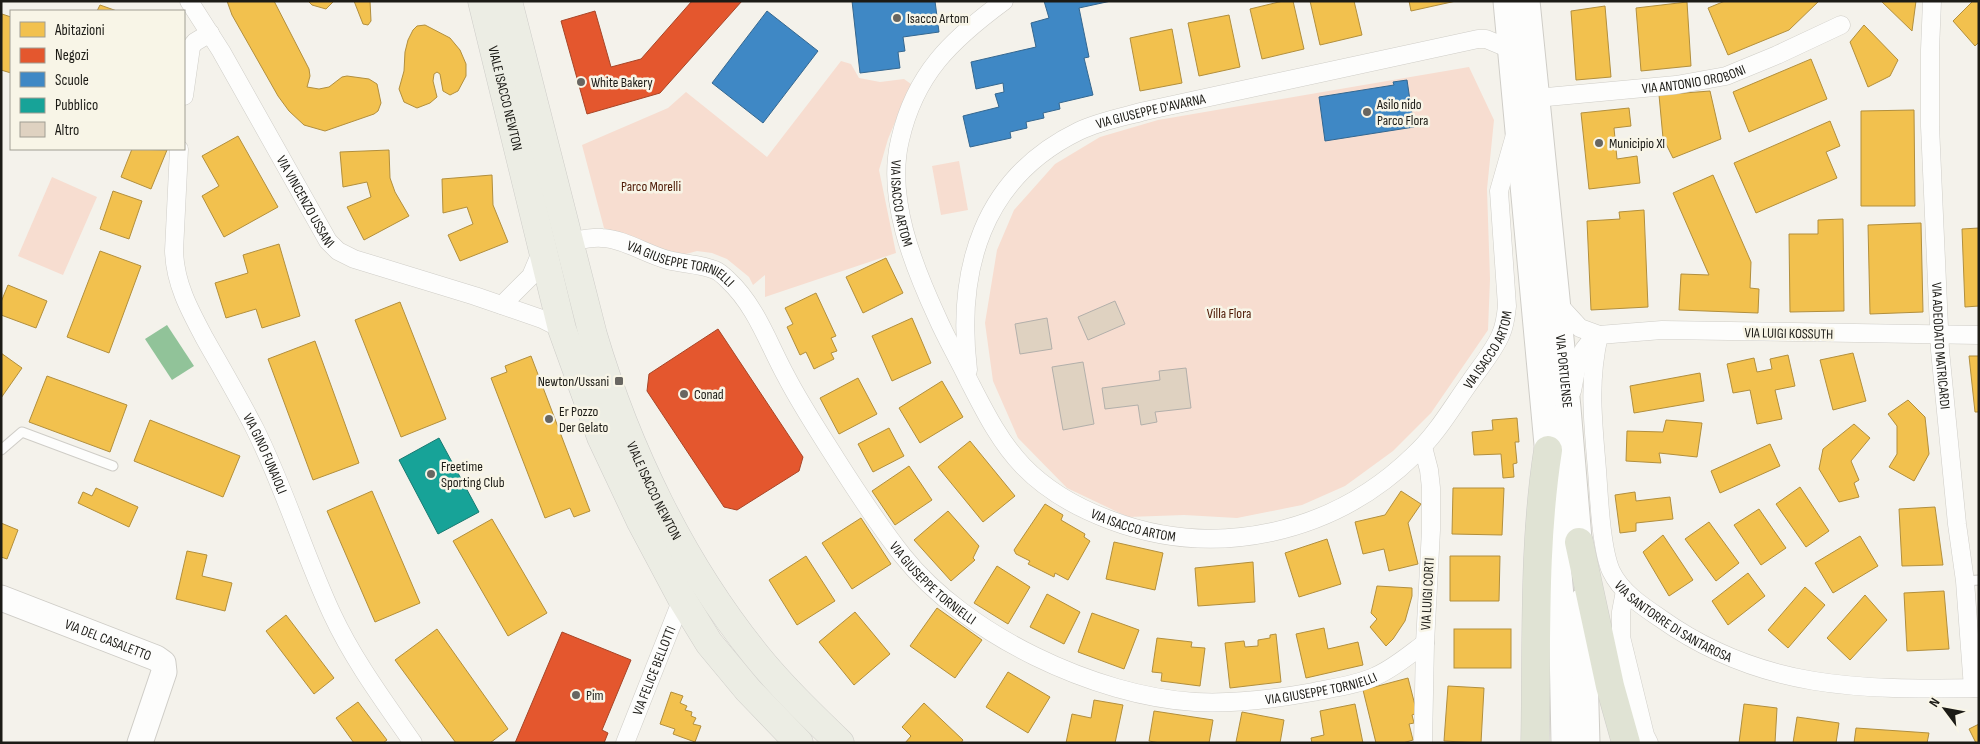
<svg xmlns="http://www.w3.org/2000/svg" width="1980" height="744" viewBox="0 0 1980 744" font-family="'Sofia Sans Condensed',sans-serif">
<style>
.green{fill:#f7ddd0}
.water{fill:#91c399}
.homes{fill:#f2c14e;stroke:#b28f3d}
.shops{fill:#e4572e;stroke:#a84527}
.schools{fill:#3f88c5;stroke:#346790}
.public{fill:#17a398;stroke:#187a71}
.building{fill:#dfd2c1;stroke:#b2afaa}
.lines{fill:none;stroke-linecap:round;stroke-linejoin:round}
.lane-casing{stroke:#cfcdc7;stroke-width:11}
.street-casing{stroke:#cfcdc7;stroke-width:19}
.secondary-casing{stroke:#cfcdc7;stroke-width:27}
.primary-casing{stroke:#cecdc9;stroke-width:29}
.highway-casing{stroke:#cecdc9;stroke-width:29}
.lane{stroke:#fdfdfc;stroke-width:9}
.street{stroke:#fdfdfc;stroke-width:18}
.secondary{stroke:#fdfdfc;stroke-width:25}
.primary{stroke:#ecede4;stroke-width:28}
.highway{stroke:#e0e3d4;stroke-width:28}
.poi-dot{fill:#686661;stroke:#f8f5e7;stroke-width:2}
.labels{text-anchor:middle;stroke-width:5;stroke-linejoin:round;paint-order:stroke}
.poi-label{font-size:14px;fill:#1c1b16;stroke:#f8f5e7;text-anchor:start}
.street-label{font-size:14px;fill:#1c1b16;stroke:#f8f5e7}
.park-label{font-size:14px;fill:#4d1904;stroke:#f8f5e7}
</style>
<rect width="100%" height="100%" fill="#f4f2eb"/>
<g class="green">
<path d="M841,61L851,64L859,78L880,82L904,79L911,84L888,139L879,170L896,253L765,297V275L753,285L749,277L727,259L712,253L697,251L675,257L604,228L582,145L668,108L686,92L767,157Z"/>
<path d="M1469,67L1494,120L1487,189L1490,279L1488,330L1431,413L1393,451L1345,486L1302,505L1237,518L1184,515L1128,517L1067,488L1018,438L993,381L985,323L997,250L1014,210L1055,164L1100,137L1158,120Z"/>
<path d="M959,161L968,210L941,215L932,166Z"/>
<path d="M52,177L97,197L63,275L18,256Z"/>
</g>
<path class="water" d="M167,325L194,366L172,380L145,339Z"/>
<g class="homes">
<path d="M227,1H274L309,69L310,76L307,87L319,89L329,87L342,77L347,76L369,79L377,84L381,103L378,111L374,114L325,131L304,125L289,111L278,96L232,15Z"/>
<path d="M308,1H334L326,9L312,5Z"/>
<path d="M354,1H370L371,21L368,25L363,24Z"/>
<path d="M1283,1H1293L1304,49L1262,59L1250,9Z"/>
<path d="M1310,1H1354L1362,35L1320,45Z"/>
<path d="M1409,1H1456L1411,11Z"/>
<path d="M1725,1H1819L1789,30L1728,55L1708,8Z"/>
<path d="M1881,1H1916L1912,31Z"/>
<path d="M1973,1H1979V42L1975,46L1953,21Z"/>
<path d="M1687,2L1691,66L1641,71L1636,8Z"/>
<path d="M100,5L117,11H97Z"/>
<path d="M1605,6L1611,77L1576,80L1571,11Z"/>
<path d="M2,14L11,17V73L1,70Z"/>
<path d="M1229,15L1240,67L1199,76L1188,23Z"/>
<path d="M425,25L450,38L460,50L466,64V76L458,91L450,95L443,91L440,74L437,72L434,74L433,81L437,97L430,103L417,108L404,102L399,89L404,71L405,52L408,40L413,30L417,26Z"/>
<path d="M1864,25L1898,60L1890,76L1868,87L1850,42Z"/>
<path d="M1172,29L1182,83L1140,91L1130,38Z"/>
<path d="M1811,59L1827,99L1749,132L1733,92Z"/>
<path d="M1710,91L1721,139L1673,158L1663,138L1659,95Z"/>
<path d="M1629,108L1631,126L1614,128L1617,159L1637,156L1640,183L1589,189L1581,113Z"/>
<path d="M1914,110L1915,206H1861V111Z"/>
<path d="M1830,121L1840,146L1826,152L1837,178L1756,213L1734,163Z"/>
<path d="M238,136L278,207L224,237L202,196L219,186L202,156Z"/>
<path d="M132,149L167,150L151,189L121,177Z"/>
<path d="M389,150L390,178L395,192L409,216L364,240L347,207L371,197L367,182L343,187L340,152Z"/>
<path d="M492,175L493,205L508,242L460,261L448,235L473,224L467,207L443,213L442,179Z"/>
<path d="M1713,175L1751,262L1750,288L1759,289L1758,313L1679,310L1681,274L1709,275L1673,193Z"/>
<path d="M113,191L142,201L129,239L100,229Z"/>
<path d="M1644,210L1648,307L1591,310L1587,221L1620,219L1619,212Z"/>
<path d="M1843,219L1844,311L1790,312L1789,234H1818V220Z"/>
<path d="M1921,223L1923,312L1870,314L1868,225Z"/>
<path d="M1979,228V306L1965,307L1962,229Z"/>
<path d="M279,244L300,316L262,328L256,309L226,318L215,283L248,273L243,255Z"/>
<path d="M100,251L141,266L109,353L67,337Z"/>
<path d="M886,258L903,293L863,313L846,277Z"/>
<path d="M8,285L47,301L36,328L1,315V302Z"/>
<path d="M816,293L836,336L831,338L837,351L831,353L834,359L814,369L806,352L800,355L787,327L793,324L785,308Z"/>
<path d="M400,302L446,419L401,437L355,320Z"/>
<path d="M912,318L931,363L892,381L872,336Z"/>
<path d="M315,341L359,463L313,480L268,359Z"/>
<path d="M1,353L22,368L1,398Z"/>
<path d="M1853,353L1866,401L1833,410L1820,360Z"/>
<path d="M1788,355L1795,386L1775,390L1782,419L1757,424L1750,390L1733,393L1727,364L1754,358L1757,372L1772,369L1770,359Z"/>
<path d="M531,356L590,511L574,517L570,508L545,518L491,378L507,372L505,366Z"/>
<path d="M1969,356H1979V412H1975Z"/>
<path d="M1700,373L1704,401L1634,413L1630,386Z"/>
<path d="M47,376L127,405L110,452L29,422Z"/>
<path d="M858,378L877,414L839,434L820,398Z"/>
<path d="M942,381L963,417L920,443L899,408Z"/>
<path d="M1908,400L1925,417L1929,454L1914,481L1889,467L1897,454V426L1888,414Z"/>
<path d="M1517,418L1519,442H1515L1517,463L1513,464L1514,477L1503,478L1501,454L1474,455L1472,432L1493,430L1492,420Z"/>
<path d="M150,420L240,456L223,497L134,461Z"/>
<path d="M1666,420L1702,423L1697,457L1659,453L1661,463L1626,461L1627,431L1663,432Z"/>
<path d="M1854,424L1870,438L1851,461L1859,480L1854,483L1859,497L1839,502L1819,469L1823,449Z"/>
<path d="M889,428L904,456L873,472L858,444Z"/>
<path d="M970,441L1015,496L983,522L938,467Z"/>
<path d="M1770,444L1780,466L1720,493L1711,471Z"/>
<path d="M909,466L932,500L895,525L872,491Z"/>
<path d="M1800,487L1829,531L1806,547L1776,504Z"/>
<path d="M96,488L138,507L129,527L78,503L83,492L92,496Z"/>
<path d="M1453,488H1504L1502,535L1452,534Z"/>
<path d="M372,491L420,603L375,622L327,511Z"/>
<path d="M1401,491L1421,504L1408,523L1418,564L1389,571L1384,549L1363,554L1355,522L1385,515Z"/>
<path d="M1635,492L1636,501L1670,497L1673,519L1636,523V531L1620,533L1615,495Z"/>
<path d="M1045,504L1063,515L1061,520L1085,534L1084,537L1090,541L1068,580L1055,573L1054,577L1028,564L1030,561L1016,554L1014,550Z"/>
<path d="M1935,507L1943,565L1902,566L1899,509Z"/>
<path d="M1759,509L1786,548L1761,565L1734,525Z"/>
<path d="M948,511L979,546L973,558L975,560L951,581L914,540Z"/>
<path d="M861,518L891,564L852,589L822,543Z"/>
<path d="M492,519L547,613L508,636L453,541Z"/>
<path d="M1709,522L1739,563L1716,581L1685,539Z"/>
<path d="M1,523L18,530L7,559L1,557Z"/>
<path d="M1663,535L1693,580L1669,596L1643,552Z"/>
<path d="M1860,536L1878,566L1833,593L1815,563Z"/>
<path d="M1327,539L1341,584L1299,597L1285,553Z"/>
<path d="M1114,542L1163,553L1155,590L1106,579Z"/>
<path d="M187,551L207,555L202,576L232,583L225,611L176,599Z"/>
<path d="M806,556L835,601L797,625L769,580Z"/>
<path d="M1450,556H1500L1499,601H1450Z"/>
<path d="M1253,562L1255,602L1198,606L1195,568Z"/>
<path d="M997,566L1030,587L1008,624L974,603Z"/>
<path d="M1748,573L1765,596L1728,625L1712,601Z"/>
<path d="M1377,586L1412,588V596L1405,621L1393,639L1386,646L1370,627L1377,619L1371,613Z"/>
<path d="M1805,587L1825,605L1788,648L1768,630Z"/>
<path d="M1944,591L1949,649L1907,651L1904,593Z"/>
<path d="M1047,594L1080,612L1064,644L1030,627Z"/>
<path d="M1865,595L1887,620L1850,660L1827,638Z"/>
<path d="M937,608L982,640L955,678L910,646Z"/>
<path d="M855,612L890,654L854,685L819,642Z"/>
<path d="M1092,613L1139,630L1124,669L1078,652Z"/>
<path d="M286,615L334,678L314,694L266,631Z"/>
<path d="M1324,628L1328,649L1358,642L1363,665L1306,678L1296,634Z"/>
<path d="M437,629L508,729L490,743H456L395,660Z"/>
<rect x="1454" y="629" width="57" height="39"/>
<path d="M1276,634L1281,682L1230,688L1225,643L1244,641L1245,647L1258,646V640L1270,638V635Z"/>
<path d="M1157,638L1192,642L1191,647L1205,648L1200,686L1161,681L1162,673L1152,672Z"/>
<path d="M1008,672L1050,697L1028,733L986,707Z"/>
<path d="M1408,678L1417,713L1412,715L1414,723L1409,724L1413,740L1403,743H1376L1363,690Z"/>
<path d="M1448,686L1484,688L1481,743L1444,741Z"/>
<path d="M671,692L683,696L680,703L687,706L685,710L692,712L691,716L696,718L693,724L701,726L695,742L673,734L675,729L660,724Z"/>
<path d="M1094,700L1123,705L1115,743H1066L1072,714L1091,718Z"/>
<path d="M358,702L387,740L383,743H354L336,718Z"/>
<path d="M924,703L963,740L961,743H905L911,736L902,727Z"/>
<path d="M1355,704L1363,743H1312L1311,738L1324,735L1320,711Z"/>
<path d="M1744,704L1777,708L1775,743H1739Z"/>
<path d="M1154,711L1213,720L1209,743H1160L1149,741Z"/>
<path d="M1242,712L1284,720L1280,743L1236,742Z"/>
<path d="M1797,717L1839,723L1836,743H1793Z"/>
<path d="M1979,724V743H1976L1969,729Z"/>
<path d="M1856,728L1929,733L1927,743H1854Z"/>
</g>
<g class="shops">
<path d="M692,1H742L660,93L587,114L561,21L595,11L611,67L641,59Z"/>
<path d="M718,329L803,457L799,471L737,510L724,507L647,391L649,374Z"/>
<path d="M562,632L631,660L602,730L608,733L604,743H515Z"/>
</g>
<g class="schools">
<path d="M852,1H935L939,32L903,37L905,51L898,52L900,68L860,73Z"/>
<path d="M1044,1H1111L1079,8L1089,57L1084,58L1093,95L1059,103L1060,109L1043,113L1044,118L1026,122L1027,128L1010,132L1011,138L970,147L963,116L999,107L995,94L1004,92L1003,83L976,89L971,62L1036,47L1031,23L1049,18Z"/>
<path d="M767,11L818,51L763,123L712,83Z"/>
<path d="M1407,80L1414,127L1325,141L1319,97L1394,85L1393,82Z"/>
</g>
<path class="public" d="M439,438L479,512L438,534L399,460Z"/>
<g class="building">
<path d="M1115,301L1125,324L1088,340L1078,317Z"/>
<path d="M1047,318L1052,349L1020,354L1015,324Z"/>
<path d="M1083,362L1094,424L1063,430L1052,367Z"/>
<path d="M1186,368L1191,408L1155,412L1157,422L1141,425L1138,405L1105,409L1102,388L1160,380L1159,371Z"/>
</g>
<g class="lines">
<g class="lane-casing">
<g id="lane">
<path d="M1,450L22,432L113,466"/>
<path d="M1965,581L1979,580"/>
</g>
</g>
<g class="street-casing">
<g id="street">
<path id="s1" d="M189,1L221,51L328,241L338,251L354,259L475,296L542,319L562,329"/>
<path id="s2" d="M1004,1C951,40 915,74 900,140C886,198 913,265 937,317C946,338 958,358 968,379C984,410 999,441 1023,466C1047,491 1078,508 1110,520C1216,560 1333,534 1414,455C1437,434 1452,407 1470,382C1480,367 1494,351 1501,334C1505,325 1506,316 1507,306L1499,191L1515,135"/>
<path id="s3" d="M1932,1L1930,50V126L1940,350L1957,524L1965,581L1973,688"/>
<path d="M184,96L191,47L195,42L210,33"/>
<path id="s4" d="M1536,98L1676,85L1726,76L1777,55L1841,25"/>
<path id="s5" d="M179,149L174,251C175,284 190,311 205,339C222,369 239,398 255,429C285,489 304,554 332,614C354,661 384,701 413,743"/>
<path id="s6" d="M570,242C580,240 591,237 602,238C624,239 646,254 668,260C683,264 701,264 715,270C720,272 724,276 728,280C756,306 768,343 786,376C801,405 819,432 836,459C857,492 879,526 903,556C966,635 1095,696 1195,702C1234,704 1275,699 1313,692C1333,688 1357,685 1376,676C1394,668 1409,655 1425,643"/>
<path d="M1558,304L1580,328L1599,335C1577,349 1577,367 1572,391"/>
<path d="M502,305L531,276L542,250"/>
<path id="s7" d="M1979,335L1662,330L1599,335C1588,383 1593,421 1597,470C1599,497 1601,548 1611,571C1621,592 1642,606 1660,618C1761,690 1861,690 1979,688"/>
<path id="s8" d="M968,370C956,270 982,178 1079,131C1100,121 1123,117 1145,111L1478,39H1486L1510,49"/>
<path d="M1423,447L1429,470L1431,488V530L1425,643L1423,743"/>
<path d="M1625,591L1621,612V637L1645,735L1649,743"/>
<path id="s9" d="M625,743L682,599"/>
</g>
</g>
<g class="secondary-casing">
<g id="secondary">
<path d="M1506,1L1561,596L1564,743"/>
<path id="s10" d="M1527,1L1568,408L1581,563"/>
<path id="s11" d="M1,598L156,658L163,663L164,672L140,743"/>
<path d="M1583,600L1587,743"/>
</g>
</g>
<g class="primary-casing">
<g id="primary">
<path id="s12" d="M482,1L562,329L601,437L641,522L682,599L709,643L748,690L799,743"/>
<path id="s13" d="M508,1L593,335C627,449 681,562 756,655C781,686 811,715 840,743"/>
</g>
</g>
<g class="highway-casing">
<g id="highway">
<path d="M1579,542L1610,686L1626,743"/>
<path d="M1535,743C1537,645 1533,546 1548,450"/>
</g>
</g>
<use href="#lane" class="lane"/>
<use href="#street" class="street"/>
<use href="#secondary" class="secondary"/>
<use href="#primary" class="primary"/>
<use href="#highway" class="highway"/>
</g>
<g class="poi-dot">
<circle cx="897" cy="18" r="5"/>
<circle cx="581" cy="82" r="5"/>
<circle cx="1367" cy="112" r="5"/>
<circle cx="1599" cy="143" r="5"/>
<rect x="614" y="376" width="10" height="10" rx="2.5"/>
<circle cx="684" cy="394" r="5"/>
<circle cx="549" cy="419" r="5"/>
<circle cx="431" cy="474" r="5"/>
<circle cx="576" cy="695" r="5"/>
</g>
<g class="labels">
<g class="poi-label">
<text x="907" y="23">Isacco Artom</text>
<text x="591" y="87">White Bakery</text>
<text x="1377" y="109">Asilo nido<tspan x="1377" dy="16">Parco Flora</tspan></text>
<text x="1609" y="148">Municipio XI</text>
<text x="609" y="386" text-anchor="end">Newton/Ussani</text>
<text x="694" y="399">Conad</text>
<text x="559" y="416">Er Pozzo<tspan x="559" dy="16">Der Gelato</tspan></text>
<text x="441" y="471">Freetime<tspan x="441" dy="16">Sporting Club</tspan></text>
<text x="586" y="700">Pim</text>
</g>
<g class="street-label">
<text dy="5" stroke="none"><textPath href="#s4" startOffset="159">VIA ANTONIO OROBONI</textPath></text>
<text dy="5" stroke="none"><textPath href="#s12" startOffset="100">VIALE ISACCO NEWTON</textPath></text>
<text dy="5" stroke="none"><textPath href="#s8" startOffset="358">VIA GIUSEPPE D'AVARNA</textPath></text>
<text dy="5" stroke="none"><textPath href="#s1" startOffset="232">VIA VINCENZO USSANI</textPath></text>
<text dy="5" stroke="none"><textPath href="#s2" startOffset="242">VIA ISACCO ARTOM</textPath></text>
<text dy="5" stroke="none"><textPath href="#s6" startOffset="116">VIA GIUSEPPE TORNIELLI</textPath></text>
<text transform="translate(1789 333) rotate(1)" y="5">VIA LUIGI KOSSUTH</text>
<text dy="5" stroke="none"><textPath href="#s3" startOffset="345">VIA ADEODATO MATRICARDI</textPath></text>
<text dy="5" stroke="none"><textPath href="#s2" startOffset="1096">VIA ISACCO ARTOM</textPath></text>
<text dy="5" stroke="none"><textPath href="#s10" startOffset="372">VIA PORTUENSE</textPath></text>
<text dy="5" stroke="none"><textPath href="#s5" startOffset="326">VIA GINO FUNAIOLI</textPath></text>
<text dy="5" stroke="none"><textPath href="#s13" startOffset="512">VIALE ISACCO NEWTON</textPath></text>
<text dy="5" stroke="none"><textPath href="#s2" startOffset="662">VIA ISACCO ARTOM</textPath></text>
<text dy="5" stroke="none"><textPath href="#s6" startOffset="535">VIA GIUSEPPE TORNIELLI</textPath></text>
<text transform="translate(1427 594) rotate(-87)" y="5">VIA LUIGI CORTI</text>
<text dy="5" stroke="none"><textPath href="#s7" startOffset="700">VIA SANTORRE DI SANTAROSA</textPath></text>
<text dy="5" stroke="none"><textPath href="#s11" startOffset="115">VIA DEL CASALETTO</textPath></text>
<text dy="5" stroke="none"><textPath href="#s9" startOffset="78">VIA FELICE BELLOTTI</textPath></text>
<text dy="5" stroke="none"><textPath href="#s6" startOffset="956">VIA GIUSEPPE TORNIELLI</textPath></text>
</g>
<g class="park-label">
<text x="651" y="191">Parco Morelli</text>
<text x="1229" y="318">Villa Flora</text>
</g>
</g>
<rect width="1980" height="744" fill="none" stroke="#1c1b16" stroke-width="5"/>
<rect x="10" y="10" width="175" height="140" fill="#f8f5e7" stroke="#a09e93"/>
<rect x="20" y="22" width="25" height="15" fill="#f2c14e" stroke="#a09e93"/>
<text x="55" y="35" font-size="15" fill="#1c1b16">Abitazioni</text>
<rect x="20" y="48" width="25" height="15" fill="#e4572e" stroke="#a09e93"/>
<text x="55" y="60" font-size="15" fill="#1c1b16">Negozi</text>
<rect x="20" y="72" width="25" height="15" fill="#3f88c5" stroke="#a09e93"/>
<text x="55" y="85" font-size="15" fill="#1c1b16">Scuole</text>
<rect x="20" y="98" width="25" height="15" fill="#17a398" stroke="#a09e93"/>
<text x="55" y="110" font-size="15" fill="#1c1b16">Pubblico</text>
<rect x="20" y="122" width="25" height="15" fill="#dfd2c1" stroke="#a09e93"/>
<text x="55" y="135" font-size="15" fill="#1c1b16">Altro</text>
<g transform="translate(1945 709) rotate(302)" stroke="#f8f5e7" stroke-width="4" paint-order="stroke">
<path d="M0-4L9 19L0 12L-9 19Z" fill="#1c1b16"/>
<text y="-8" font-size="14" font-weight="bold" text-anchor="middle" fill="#1c1b16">N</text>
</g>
</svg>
